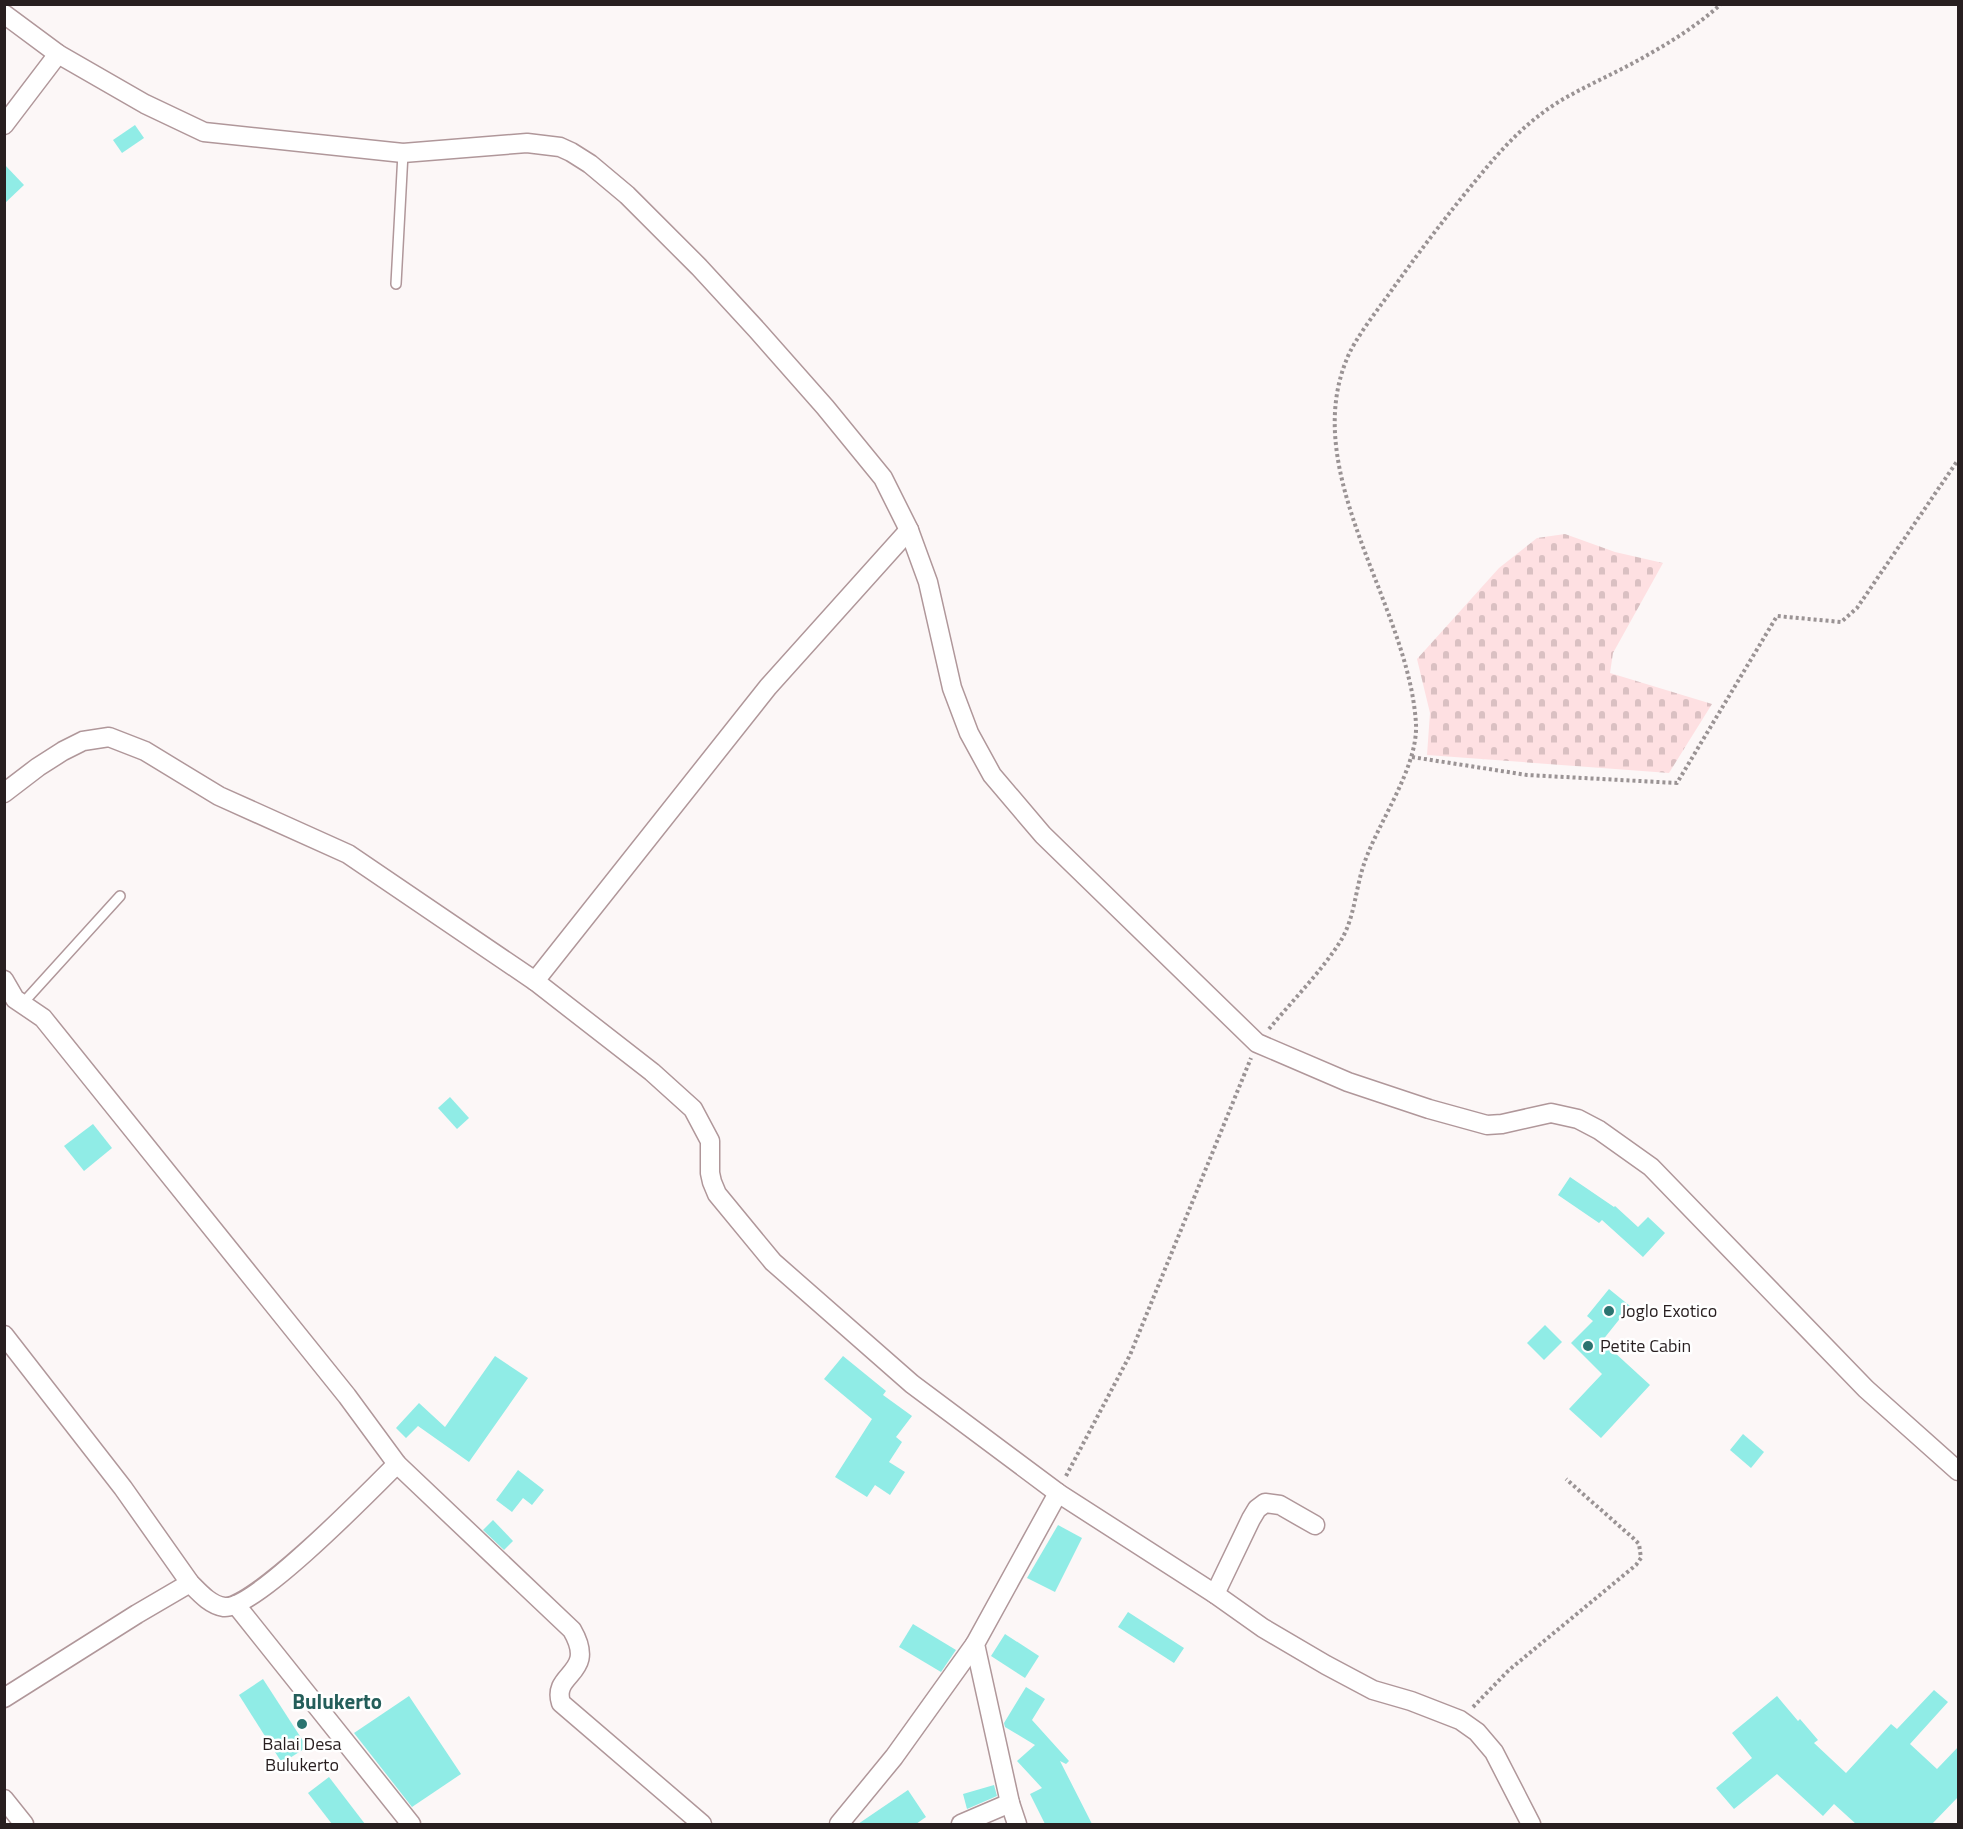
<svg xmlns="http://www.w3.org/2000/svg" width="1963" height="1829" viewBox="0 0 1963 1829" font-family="'Titillium Web',sans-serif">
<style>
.cemetery{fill:url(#cemetery-stones)}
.building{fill:#90ece6}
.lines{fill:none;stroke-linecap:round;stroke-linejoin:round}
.service-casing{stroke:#b0979a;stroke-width:12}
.minor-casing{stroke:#b0979a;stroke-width:21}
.path{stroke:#9a9394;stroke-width:4;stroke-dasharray:3 3;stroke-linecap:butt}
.service{stroke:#fff;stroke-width:9}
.minor{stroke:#fff;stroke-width:18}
.poi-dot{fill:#2b7470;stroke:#fff;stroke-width:2}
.labels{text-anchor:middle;stroke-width:5;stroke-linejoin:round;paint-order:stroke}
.poi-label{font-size:18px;fill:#281f20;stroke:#fff;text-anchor:start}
.quarter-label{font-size:21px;font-weight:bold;fill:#245e5a;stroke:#fff}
</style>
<defs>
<pattern id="cemetery-stones" width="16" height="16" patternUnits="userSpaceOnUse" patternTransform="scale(1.5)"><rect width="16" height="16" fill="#fee0e2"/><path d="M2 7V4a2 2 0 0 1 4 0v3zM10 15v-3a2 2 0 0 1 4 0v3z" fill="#dac0c2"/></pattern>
</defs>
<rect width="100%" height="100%" fill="#fcf7f7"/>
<path class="cemetery" d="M1565,534L1615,552L1663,563L1613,653L1610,673L1712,704L1669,773L1427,755L1430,713L1417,659L1499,568L1537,538Z"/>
<g class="building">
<path d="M135,125L144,138L122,153L113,140Z"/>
<path d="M4,164L24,185L4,204Z"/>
<path d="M450,1097L469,1118L457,1129L438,1108Z"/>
<path d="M93,1124L112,1148L84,1171L64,1146Z"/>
<path d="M1570,1177L1614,1207L1615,1206L1638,1227L1648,1217L1665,1233L1643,1257L1602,1220L1599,1223L1558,1195Z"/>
<path d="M1609,1289L1630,1306L1602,1341L1650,1385L1601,1438L1569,1409L1602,1374L1571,1343L1593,1321L1587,1316Z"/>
<path d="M1545,1325L1562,1342L1544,1360L1527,1343Z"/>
<path d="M495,1356L528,1378L469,1462L418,1426L406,1438L396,1428L419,1403L445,1427Z"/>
<path d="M843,1356L886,1391L883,1395L912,1416L896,1437L902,1442L889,1462L905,1472L890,1495L875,1485L867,1497L835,1477L872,1419L824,1379Z"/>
<path d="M1743,1434L1764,1452L1751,1468L1730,1450Z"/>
<path d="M518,1470L544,1490L532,1505L523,1498L512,1512L496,1500Z"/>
<path d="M493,1520L513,1541L504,1550L483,1530Z"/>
<path d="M1058,1525L1082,1538L1055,1592L1027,1578Z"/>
<path d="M1128,1612L1184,1648L1174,1663L1118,1627Z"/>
<path d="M913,1624L956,1650L941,1672L899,1647Z"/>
<path d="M1005,1634L1039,1656L1025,1678L991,1656Z"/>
<path d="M263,1679L307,1747L282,1763L239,1695Z"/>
<path d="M1026,1687L1045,1699L1032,1720L1069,1761L1066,1764L1060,1761L1092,1824H1045L1030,1794L1042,1788L1017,1761L1035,1745L1005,1727L1004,1723Z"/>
<path d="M1934,1690L1948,1702L1910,1744L1937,1769L1959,1746V1796L1932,1824H1856L1834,1804L1823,1816L1777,1774L1734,1809L1716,1788L1752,1758L1732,1733L1777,1696L1798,1721L1800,1719L1818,1740L1814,1743L1846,1773L1891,1724L1897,1729Z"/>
<path d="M409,1696L461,1774L412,1807L354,1733Z"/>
<path d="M329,1777L365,1824H332L308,1793Z"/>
<path d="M994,1785L997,1796L967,1809L963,1794Z"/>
<path d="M908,1790L926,1817L916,1824H858Z"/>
</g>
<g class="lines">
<g class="service-casing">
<g id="service">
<path d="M396,284L403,153"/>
<path d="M23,1003L120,896"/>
</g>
</g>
<g class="minor-casing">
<g id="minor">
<path d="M4,14L58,54L145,104L204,132L403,153L527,143L560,147L571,152L590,164L627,195L699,267L757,330L825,407L883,478L909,530L928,582L952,688L969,733L992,775L1043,835L1257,1043L1348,1082L1429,1109L1487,1125L1502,1124L1551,1113L1578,1119L1599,1130L1651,1167L1866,1389L1958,1471"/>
<path d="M4,125L58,54"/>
<path d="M4,793L38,767L63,751L83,741L109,737L145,751L219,796L348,854L535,981L768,687L909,530"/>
<path d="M4,980L15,999L43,1018L347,1396L397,1464L572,1630C598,1675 551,1672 561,1703L702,1824"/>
<path d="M535,981L652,1072L693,1109L710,1141V1173L712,1182L717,1194L773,1262L912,1384L1058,1493L1215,1594L1263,1628L1326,1665L1373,1690L1411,1701L1460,1720L1477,1732L1494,1752L1531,1824"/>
<path d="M4,1335L123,1488L190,1583C199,1592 210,1605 224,1607C254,1610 371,1490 397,1464"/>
<path d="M1215,1594L1251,1519L1257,1509L1265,1503L1280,1505L1315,1525"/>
<path d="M236,1605L411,1824"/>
<path d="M4,1698L137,1614L190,1583"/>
<path d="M4,1799L24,1824"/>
<path d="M839,1824L894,1757L975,1644"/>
<path d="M961,1824L1010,1803"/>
<path d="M1017,1824L1010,1803L975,1644L1058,1493"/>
</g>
</g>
<g class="path">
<path d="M1412,757L1527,775L1677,783L1777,616L1841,622L1857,608L1958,460"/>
<path d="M1269,1029C1292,1001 1320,973 1340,942C1355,918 1355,890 1364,864C1378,822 1418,768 1416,724C1409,606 1300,477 1346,361C1354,339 1380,307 1394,287C1422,248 1451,210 1482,173C1505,145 1529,120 1560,101C1587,85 1616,73 1644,57C1671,42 1698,25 1721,4"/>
<path d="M1066,1476L1130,1355L1251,1058"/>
<path d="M1473,1707L1509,1670L1636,1565L1641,1558L1639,1544L1633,1538L1566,1479"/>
</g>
<use href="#service" class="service"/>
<use href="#minor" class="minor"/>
</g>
<g class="poi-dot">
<circle cx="1609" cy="1311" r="6"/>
<circle cx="1588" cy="1346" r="6"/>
<circle cx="302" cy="1724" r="6"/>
</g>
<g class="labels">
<g class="poi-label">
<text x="1621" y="1317">Joglo Exotico</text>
<text x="1600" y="1352">Petite Cabin</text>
<text x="302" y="1750" text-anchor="middle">Balai Desa<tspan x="302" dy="21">Bulukerto</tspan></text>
</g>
<g class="quarter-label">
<text x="337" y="1709">Bulukerto</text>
</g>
</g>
<rect width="1963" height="1829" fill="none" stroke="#281f20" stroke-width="12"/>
</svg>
